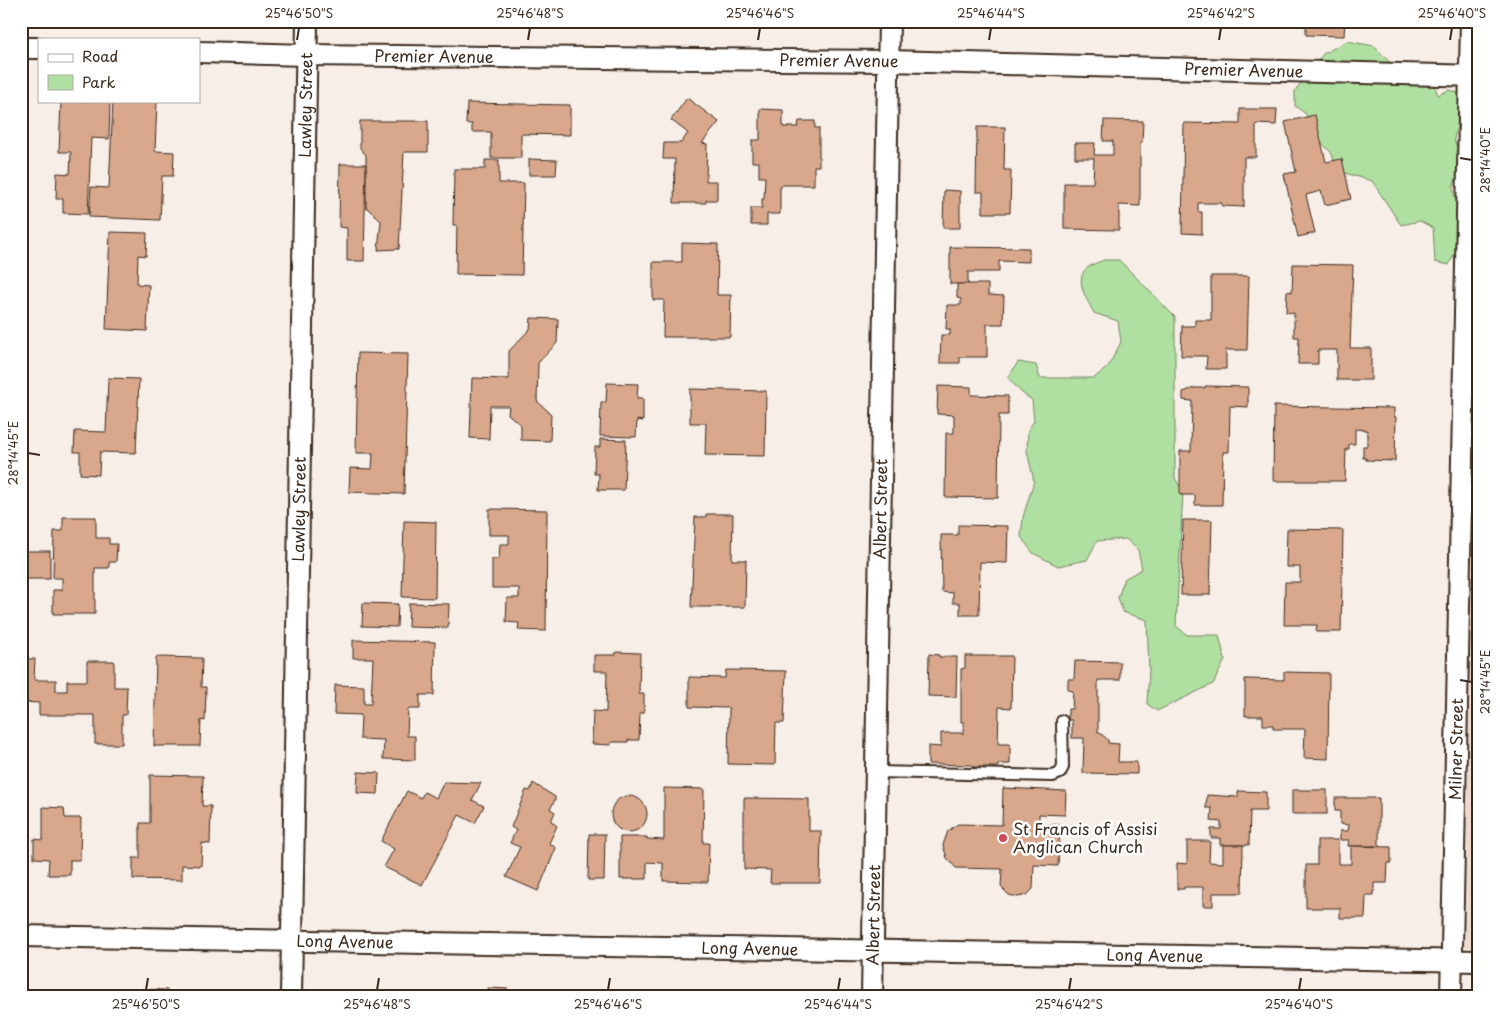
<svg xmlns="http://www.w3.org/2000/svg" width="1500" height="1018" viewBox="0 0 1500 1018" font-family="'Playpen Sans',sans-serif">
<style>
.built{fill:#eed9cc}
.green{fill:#afe0a1;stroke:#758560}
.building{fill:#d9a88c;stroke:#3b2a1e}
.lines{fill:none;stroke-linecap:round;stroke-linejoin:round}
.lane-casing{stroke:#3b2a1e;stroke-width:14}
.street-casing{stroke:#3b2a1e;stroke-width:24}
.lane{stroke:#fff;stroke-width:10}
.street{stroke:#fff;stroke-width:20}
.ticks{fill:none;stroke:#3b2a1e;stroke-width:2}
.poi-dot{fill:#d1495b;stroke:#fff;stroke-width:2}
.labels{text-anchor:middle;stroke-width:5;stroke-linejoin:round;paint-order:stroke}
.street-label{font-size:16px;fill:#3b2a1e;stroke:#fff}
.poi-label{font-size:16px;fill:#3b2a1e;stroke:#fff;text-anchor:start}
.neatline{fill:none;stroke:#3b2a1e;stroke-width:2}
.ticks-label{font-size:12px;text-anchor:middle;fill:#3b2a1e}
</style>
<rect width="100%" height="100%" fill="#f7eee8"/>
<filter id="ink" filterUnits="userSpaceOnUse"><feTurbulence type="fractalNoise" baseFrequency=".02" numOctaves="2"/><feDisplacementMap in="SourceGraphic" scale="10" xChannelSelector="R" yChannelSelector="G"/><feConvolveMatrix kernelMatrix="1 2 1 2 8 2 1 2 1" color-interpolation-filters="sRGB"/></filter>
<g filter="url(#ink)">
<path class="built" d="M1473,518H1479V947H1465Z"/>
<g class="green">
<path d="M1347,41L1374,46L1407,80L1432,79L1438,95L1449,90L1458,93L1461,108L1454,139L1462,163L1453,187L1461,224L1458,246L1449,265L1435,262L1433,228L1420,221L1401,225L1372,181L1338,171L1331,152L1313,135L1306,114L1295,106V91L1323,54Z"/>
<path d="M1104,260H1119L1175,317V478L1183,492L1176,626L1187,635H1219L1225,660L1213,684L1157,711L1147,704L1149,670L1147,620L1123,612L1118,598L1124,579L1142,569L1138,550L1126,539L1097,541L1087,560L1058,566L1033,553L1021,537L1023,517L1034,481L1027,451L1028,430L1034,421L1032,400L1022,393L1008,378L1018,362L1036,365L1040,378H1094L1108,367L1121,342L1118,321L1094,313C1088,301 1074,281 1086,269C1090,265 1099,262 1104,260Z"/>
</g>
<g class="building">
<rect x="595" y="21" width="28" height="1"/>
<path d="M1306,21H1345L1344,36L1306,35Z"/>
<path d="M687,98L719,122L702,143L707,144L706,181H717V200H706V203H674L675,159H663L664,143H681L688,133L671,120Z"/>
<path d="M61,101H110L109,139L91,138L88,214L63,213V199H56L57,173L70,174L71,152H59Z"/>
<path d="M113,101H157L155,151L174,152L173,176H162L160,220L89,217L91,187L109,188Z"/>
<path d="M467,103L570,105V135L521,134V158H491V132H472V124H466Z"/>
<path d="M760,109L783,110V127H798L799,121H815V128H819V166H814V185H780V214H767V225H751V208H762V199H764L765,177H759V162H752V140H760Z"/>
<path d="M1240,109H1277L1276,125L1256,124V157H1244V207L1222,206V203H1198V212H1202V234L1182,233L1184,123L1240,124Z"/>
<path d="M1315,115L1326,162L1342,159L1351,199L1325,205L1321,191L1306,195L1315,233L1298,237L1284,174L1296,172L1285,122Z"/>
<path d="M1104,120L1143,121L1142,142H1140V206L1119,205V230L1064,229V183H1093L1094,158H1075V143H1095L1094,155H1113V141H1103Z"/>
<path d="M360,121H428V152H404L399,249L378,250L381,221L366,207V155L360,148Z"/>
<path d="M977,127H1005L1004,170H1011L1010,213H983V192H976Z"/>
<path d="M529,159L557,160L556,175H529Z"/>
<path d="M485,160H499V183H524L522,275L456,274L457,225H453L454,169H485Z"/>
<path d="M340,164H366L364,261H347V228L339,227Z"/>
<path d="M944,190L960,191V228H943Z"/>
<path d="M110,232L147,233L146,256L138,255L137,284L149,285L147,331L106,329Z"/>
<path d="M682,243L718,244L717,295H731L730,337H663L664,300H653V262H682Z"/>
<path d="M950,247L1029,248V262L999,261V272H968V284H950Z"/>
<path d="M1293,264L1353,265L1350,348H1371V380H1337V350H1318V364H1298L1299,337H1294V313L1286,312L1287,291L1292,292Z"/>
<path d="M1211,276H1249L1247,350H1226V369H1206L1207,356H1181L1182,326H1195V320H1211Z"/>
<path d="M957,284H988V295L1004,296L1003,324H987V357H960V363H940L941,335H950V329H946L947,305H961V299L957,298Z"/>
<path d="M531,318L558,319L557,343L538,363L537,401L551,414L550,441L521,440V425L508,414L509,406H490L489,439L470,438L472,378L509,379V351L530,329Z"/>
<path d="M358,353L408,354L404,494L349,492L350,468L372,469L373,453H356Z"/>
<path d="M108,378L139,379L136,453L100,452L99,475L80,474V452H74L75,431L106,432Z"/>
<path d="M607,383L638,384L637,398H643V421L637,420L636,437L600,436L601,402H606Z"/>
<path d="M938,386L971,387V395L1008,396V415H999L998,498L945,497L946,433H954V415L937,414Z"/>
<path d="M1205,386L1248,387V407L1230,406L1229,452H1223L1222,505H1195V495H1180V451H1191L1192,401L1183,400V392L1194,388H1205Z"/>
<path d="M690,389L766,391L765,456L705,455L706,423H690Z"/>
<path d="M1274,406L1394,408V416L1396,417L1395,461L1366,460V458H1363V446H1367V430L1355,429V444H1349V449H1346L1345,481H1273Z"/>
<path d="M600,439L626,440L624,490H598L599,474H594L595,447H600Z"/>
<path d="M489,509L547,510L546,631L518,630L519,623L506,622L507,598H519V588H492V559H499L500,544H509V535H489Z"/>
<path d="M706,514H733L732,560H746L745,607H691L695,517H706Z"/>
<path d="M63,517H96V538H109V544H117L116,562H109V568H95V614H53V590H62V578H53L54,531H63Z"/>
<path d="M1183,520H1212L1210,595H1181Z"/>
<path d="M404,521L436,522L435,598L402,597Z"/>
<path d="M958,525L1008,526L1007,563L980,562L979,615H960V603H953V593L942,592L941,535H958Z"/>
<path d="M1287,529L1343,530L1341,632H1316L1317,625H1284L1285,582H1300V567H1286Z"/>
<rect x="21" y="551" width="29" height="28"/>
<path d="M363,603L398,604L397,627L362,626Z"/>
<path d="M409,603L449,604L448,628L408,627Z"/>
<path d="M353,640L435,642L434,695H420V709H408L407,736H415V760L383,759L384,740L360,739L361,715L334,714L335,685L364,686V704H371L373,658H353Z"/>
<path d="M616,652L640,653L639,694H644V713H640L639,740H628V742H611V745L592,744L593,711L606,712L607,671H594V655H616Z"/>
<path d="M929,654L939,655V657H957L956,697L928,696Z"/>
<path d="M965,656H1012L1011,708L999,707L998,744H1010V764H998V767H972V765L928,764V746L941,747V733H964V722H961V669L965,668Z"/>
<path d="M156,657L202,658L201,687H206L205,721L201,720L200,746H154Z"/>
<path d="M21,659H35L34,680H56V691H67V681H87V661H114V687H127L126,715H122V744H95V715H39V703L21,702Z"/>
<path d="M1075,661L1120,662V680H1098V733H1100L1108,740V743L1119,744L1118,762H1137V774L1083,773L1084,738H1072V720H1068V709H1072L1073,691L1068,690V679H1074Z"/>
<path d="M726,670L786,671L784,723H776L775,765L728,764L729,708L689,707V677L725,678Z"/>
<path d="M1284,672L1329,673L1328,759L1304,758L1305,729H1273V725H1263V716H1245V679L1284,680Z"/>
<path d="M358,772L379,773L378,794L357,793Z"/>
<path d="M150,775L203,776L202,806H211L210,844L202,843L201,866L182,865V880L133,879V858H140V823H150Z"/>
<path d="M444,782L481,783L472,800L484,806L475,823L459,815L422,885L384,867L394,849L381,841L407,791L421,798L424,792L436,798Z"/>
<path d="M533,783L555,797V800L550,809L555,812L551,821L557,826L549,843L556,848L538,891L506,877L520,847L510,843L516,830L511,827L526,790L530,791Z"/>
<path d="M664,788L704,789L703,843H709L708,882L663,881V863L647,862V879H620V837H647V839L664,840Z"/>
<path d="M1003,788L1066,791L1065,815L1039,814V824L1060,825L1058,866L1034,865L1033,889L1027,895L1018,897L1009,895L1001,887L1002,869L956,868L947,858L943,845L948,831L958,824L1002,825Z"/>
<rect x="1292" y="790" width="35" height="24"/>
<path d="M1238,791L1266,792V811H1250L1249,845H1220V838H1211V829H1221V822L1211,821L1212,808H1206L1207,795L1238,797Z"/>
<circle cx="629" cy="814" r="18"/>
<path d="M744,798L809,799V831H821L820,883H770L771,870L744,869Z"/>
<path d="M1335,798H1379V846H1348L1349,840H1340V831H1348L1349,825L1340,824V811H1335Z"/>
<path d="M43,807L64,808L65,818H81L80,860H70V875H48L49,859L34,858V839L43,840Z"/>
<path d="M589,834H605L604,880H588Z"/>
<path d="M1317,840H1338V864H1351V846L1391,847V863H1388L1387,883H1374V895H1366L1365,918H1340V908H1306V865H1317Z"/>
<path d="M1187,841H1210L1209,862L1223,863V845H1243L1242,893H1213V906H1203V887H1184V889H1177V863L1187,864Z"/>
<path d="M488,988L508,989V997H488Z"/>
<path d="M142,989L167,990L166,997H141Z"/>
<rect x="692" y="992" width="25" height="5"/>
<path d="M196,994H217L216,997H196Z"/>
</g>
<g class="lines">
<g class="lane-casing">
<path id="lane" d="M876,772L1053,776L1060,773L1063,767L1062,721"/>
</g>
<g class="street-casing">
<g id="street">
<path d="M21,48H39"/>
<path id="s1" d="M199,52L306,55L888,61L1479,76"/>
<path id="s2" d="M21,936L1479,961"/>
<path id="s3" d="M291,997L307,21"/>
<path id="s4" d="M872,997L889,21"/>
<path id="s5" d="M1451,997L1471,21"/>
</g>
</g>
<use href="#lane" class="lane"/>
<use href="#street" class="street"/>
</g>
</g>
<path class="ticks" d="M297,40L299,28M528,40L530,28M758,40L760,28M989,40L991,28M1219,40L1221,28M1450,40L1452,28M1460,158L1472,160M28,453L40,455M1460,680L1472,682M146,990L148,978M377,990L379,978M608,990L610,978M838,990L840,978M1069,990L1071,978M1299,990L1301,978"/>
<circle class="poi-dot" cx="1003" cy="838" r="5"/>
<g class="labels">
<g class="street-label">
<text dy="6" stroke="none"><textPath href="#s1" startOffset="235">Premier Avenue</textPath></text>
<text dy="6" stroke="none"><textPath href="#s1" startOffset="640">Premier Avenue</textPath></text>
<text dy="6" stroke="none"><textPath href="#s1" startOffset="1045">Premier Avenue</textPath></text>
<text dy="6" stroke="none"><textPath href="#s3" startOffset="892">Lawley Street</textPath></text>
<text dy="6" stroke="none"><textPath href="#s3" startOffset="488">Lawley Street</textPath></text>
<text dy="6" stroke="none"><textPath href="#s4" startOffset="488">Albert Street</textPath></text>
<text dy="6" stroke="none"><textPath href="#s5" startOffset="248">Milner Street</textPath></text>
<text dy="6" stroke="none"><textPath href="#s4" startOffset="82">Albert Street</textPath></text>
<text dy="6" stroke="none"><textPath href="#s2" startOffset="324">Long Avenue</textPath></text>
<text dy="6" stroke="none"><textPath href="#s2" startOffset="729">Long Avenue</textPath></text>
<text dy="6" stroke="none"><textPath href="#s2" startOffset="1134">Long Avenue</textPath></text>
</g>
<g class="poi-label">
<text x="1013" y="835">St Francis of Assisi<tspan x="1013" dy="18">Anglican Church</tspan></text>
</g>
</g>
<rect width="1500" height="1018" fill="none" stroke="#fff" stroke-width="55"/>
<rect x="38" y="38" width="162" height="65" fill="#ffffff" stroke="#b1aaa5"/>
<rect x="48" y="54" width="25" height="8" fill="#ffffff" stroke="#b1aaa5"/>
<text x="82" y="62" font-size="15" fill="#3b2a1e">Road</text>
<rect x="48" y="75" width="25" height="15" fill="#afe0a1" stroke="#b1aaa5"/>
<text x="82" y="88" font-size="15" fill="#3b2a1e">Park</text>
<rect x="28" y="28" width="1444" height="962" class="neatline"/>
<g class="ticks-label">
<text x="299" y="18">25°46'50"S</text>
<text x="530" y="18">25°46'48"S</text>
<text x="760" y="18">25°46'46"S</text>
<text x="991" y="18">25°46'44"S</text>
<text x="1221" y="18">25°46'42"S</text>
<text x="1452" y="18">25°46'40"S</text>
<text transform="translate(1486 160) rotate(-90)" y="4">28°14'40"E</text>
<text transform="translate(14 453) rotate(-90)" y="4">28°14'45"E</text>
<text transform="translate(1486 682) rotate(-90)" y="4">28°14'45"E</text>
<text x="146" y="1009">25°46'50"S</text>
<text x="377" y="1009">25°46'48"S</text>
<text x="608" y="1009">25°46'46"S</text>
<text x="838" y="1009">25°46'44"S</text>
<text x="1069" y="1009">25°46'42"S</text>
<text x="1299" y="1009">25°46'40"S</text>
</g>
</svg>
